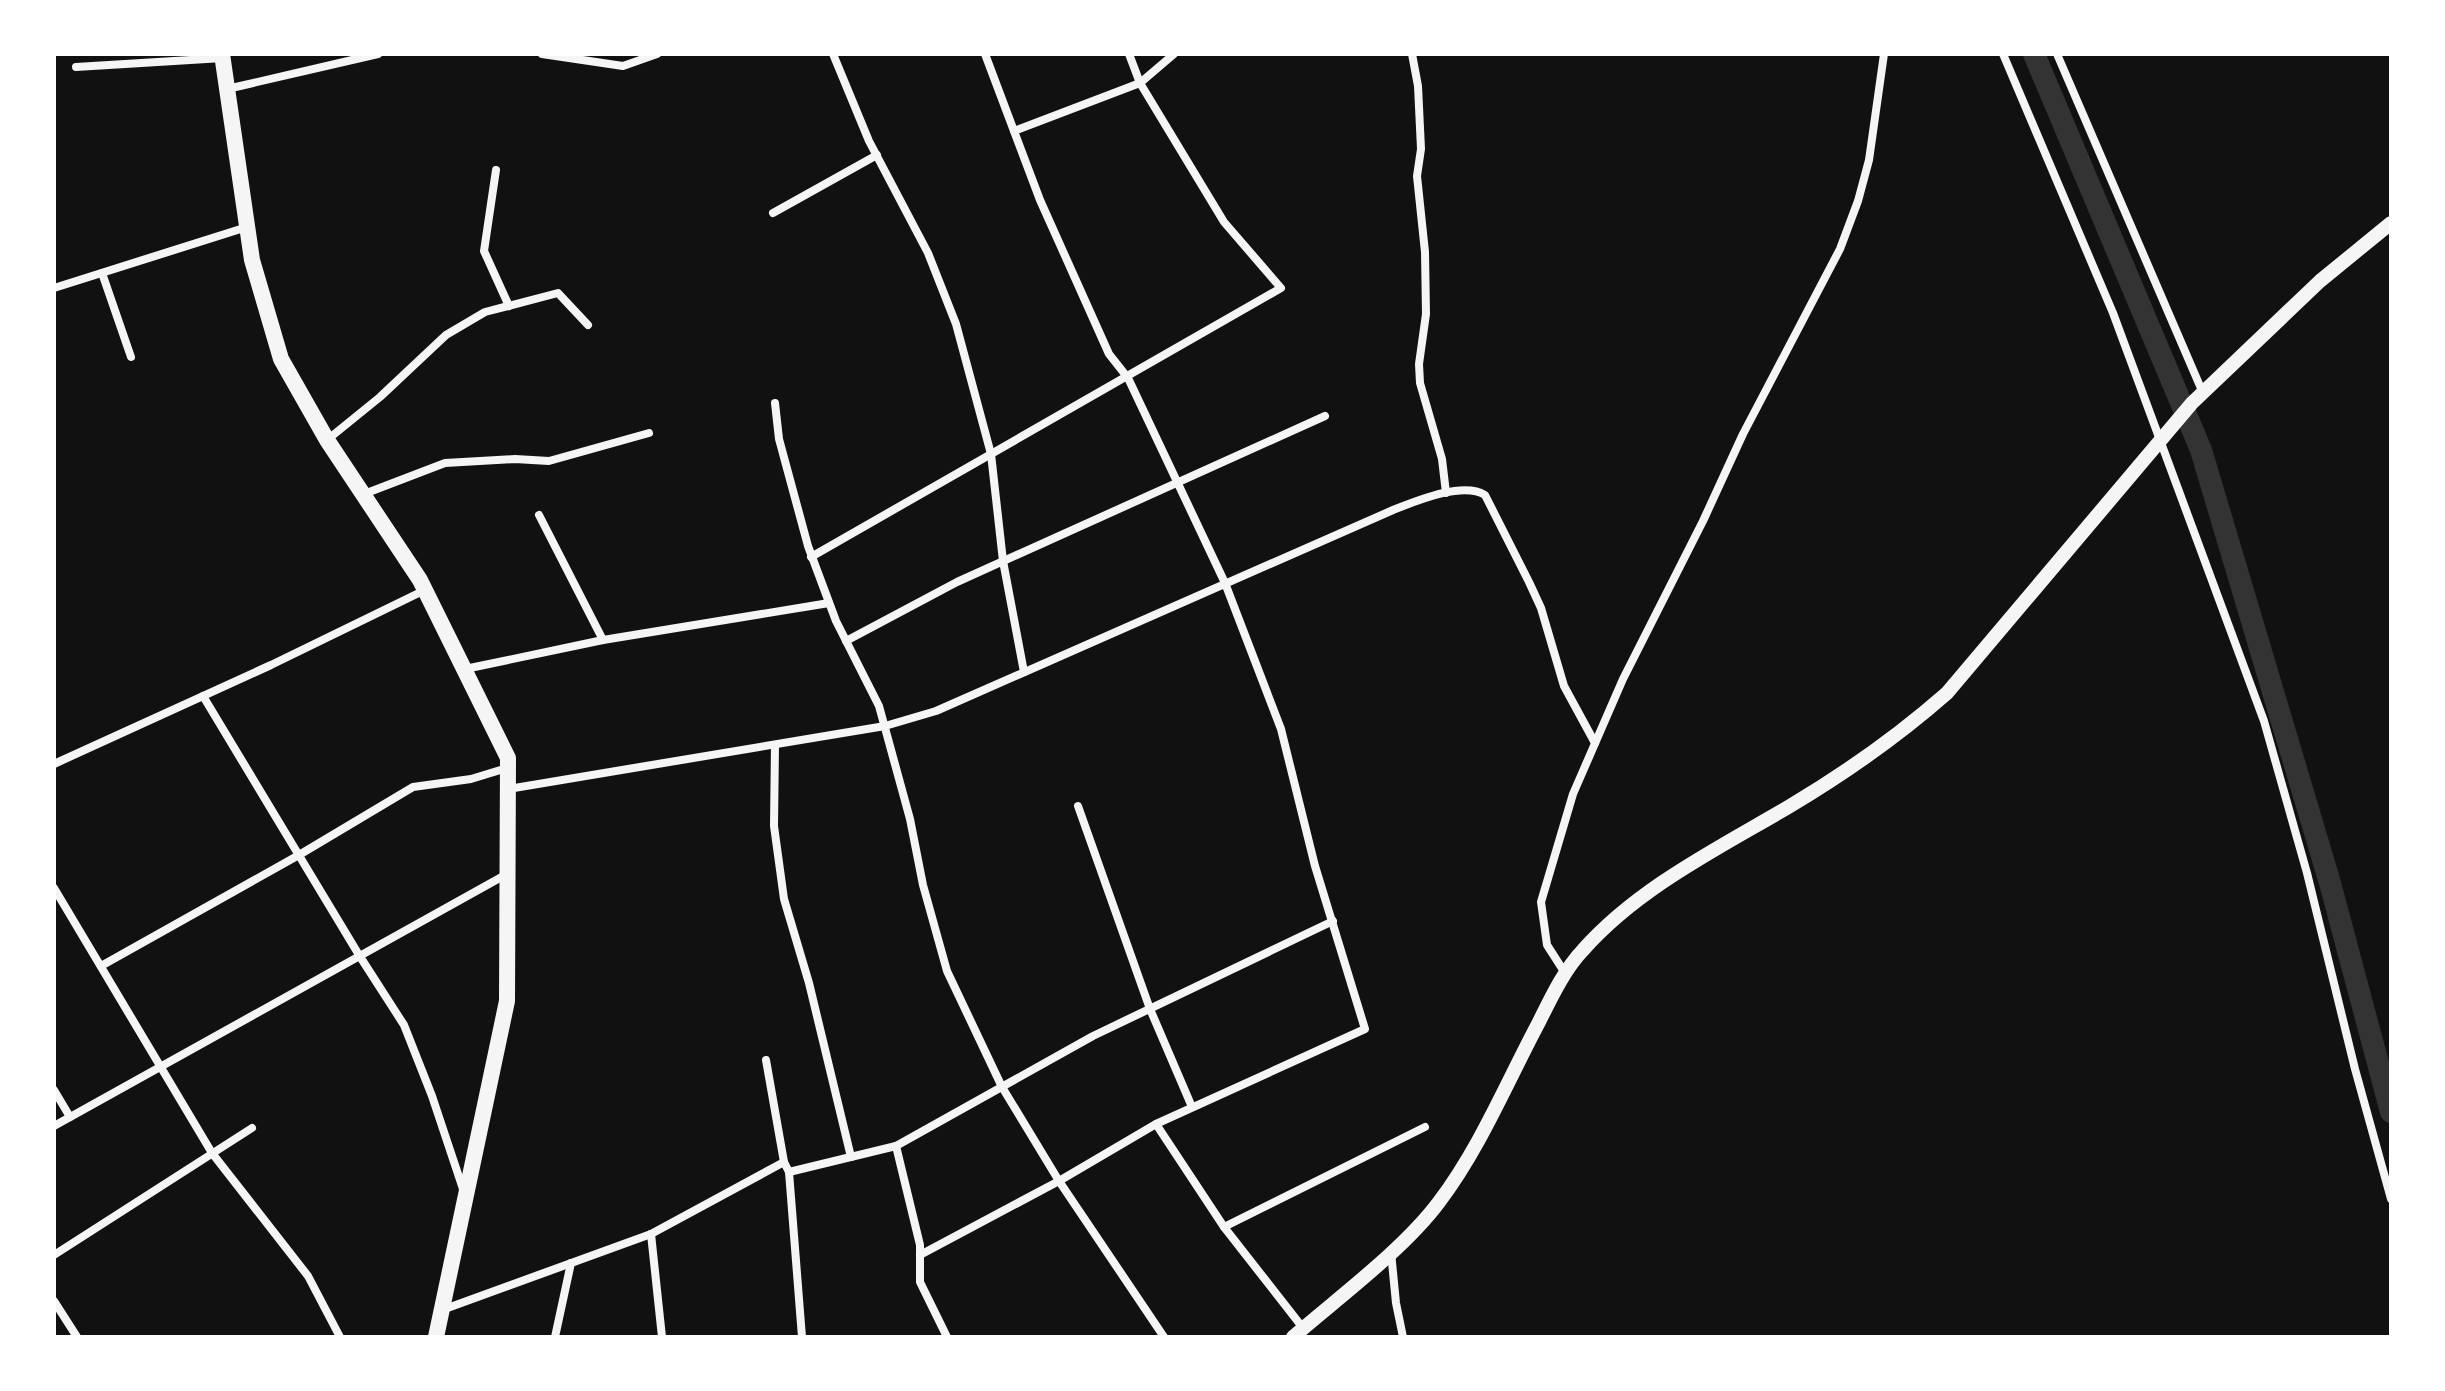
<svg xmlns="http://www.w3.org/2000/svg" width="2445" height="1391" viewBox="0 0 2445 1391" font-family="Roboto,sans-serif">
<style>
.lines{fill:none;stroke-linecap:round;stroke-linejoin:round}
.canal{stroke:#333;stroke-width:22}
.minor{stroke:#f5f5f5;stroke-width:8}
.tertiary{stroke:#f5f5f5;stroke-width:14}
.secondary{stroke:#f5f5f5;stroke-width:16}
</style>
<rect width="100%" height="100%" fill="#111"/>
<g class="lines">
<path class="canal" d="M2034,54L2201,450L2330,883L2391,1112"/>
<g class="minor">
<path d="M542,54L623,66L657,54"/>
<path d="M833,54L869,141L928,253L956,324L991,454L1003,561L1024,672"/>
<path d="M1412,54L1418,86L1421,149L1417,176L1425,252L1426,314L1419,364L1420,383L1442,459L1446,493"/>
<path d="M2003,54L2113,313L2264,721L2307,873L2355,1069L2391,1199"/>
<path d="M2057,54L2203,393"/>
<path d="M76,67L223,58"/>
<path d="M227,89L378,54"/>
<path d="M1014,131L1140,83L1174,54"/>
<path d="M496,170L484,251L509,306"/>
<path d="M773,213L877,155"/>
<path d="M102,273L131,357"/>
<path d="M54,288L247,227"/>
<path d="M775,403L779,439L808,546L836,621L879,706L910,819L923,885L947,971L1002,1087L1059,1181L1164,1337"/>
<path d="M327,440L380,397L446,335L485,312L558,293L588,325"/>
<path d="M364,494L445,463L515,459L549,461L649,433"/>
<path d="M539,515L603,640"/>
<path d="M811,557L1281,288L1224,222L1140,83L1129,54"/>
<path d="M846,641L957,582L1325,416"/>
<path d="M465,669L603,640L829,603"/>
<path d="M203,696L359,955L404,1025L432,1096L464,1192"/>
<path d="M775,745L774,826L784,899L809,983L851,1157"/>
<path d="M54,764L271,665L425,590"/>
<path d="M508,789L885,726L936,711L1393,510C1416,501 1463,481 1485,495L1529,582L1541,608L1564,686L1595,743"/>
<path d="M1078,806L1150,1009L1192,1107"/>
<path d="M54,888L212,1153L308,1276L340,1337"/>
<path d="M101,966L299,855L413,787L471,779L507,768"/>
<path d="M1565,973L1547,945L1541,902L1573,794L1623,679L1703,521L1743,434L1840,249L1858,201L1869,160L1884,54"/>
<path d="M766,1060L784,1162L789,1172L802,1337"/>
<path d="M54,1090L70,1117"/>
<path d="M1156,1124L1224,1227L1303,1328"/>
<path d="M54,1126L507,874"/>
<path d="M896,1146L920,1245V1282L947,1337"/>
<path d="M789,1172L896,1146L1093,1036L1333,921"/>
<path d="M1224,1227L1425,1127"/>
<path d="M651,1234L662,1337"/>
<path d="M1391,1252L1396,1303L1403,1337"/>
<path d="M54,1255L252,1128"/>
<path d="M920,1255L1059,1181L1156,1124L1365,1029L1315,866L1281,729L1225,583L1128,378L1109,354L1040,200L985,54"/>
<path d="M54,1301L77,1337"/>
<path d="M442,1310L651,1234L784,1162"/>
<path d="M555,1337L571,1263"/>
</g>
<path class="tertiary" d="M1293,1337C1339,1297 1404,1249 1439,1202C1480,1148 1507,1082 1539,1022C1551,998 1564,970 1583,950C1639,887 1719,848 1790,806C1847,772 1897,737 1947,693L2192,403L2320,281L2391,223"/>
<path class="secondary" d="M222,54L252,260L281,359L327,440L420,580L508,758L507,1001L436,1337"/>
</g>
<rect width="2445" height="1391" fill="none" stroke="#ffffff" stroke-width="112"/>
</svg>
